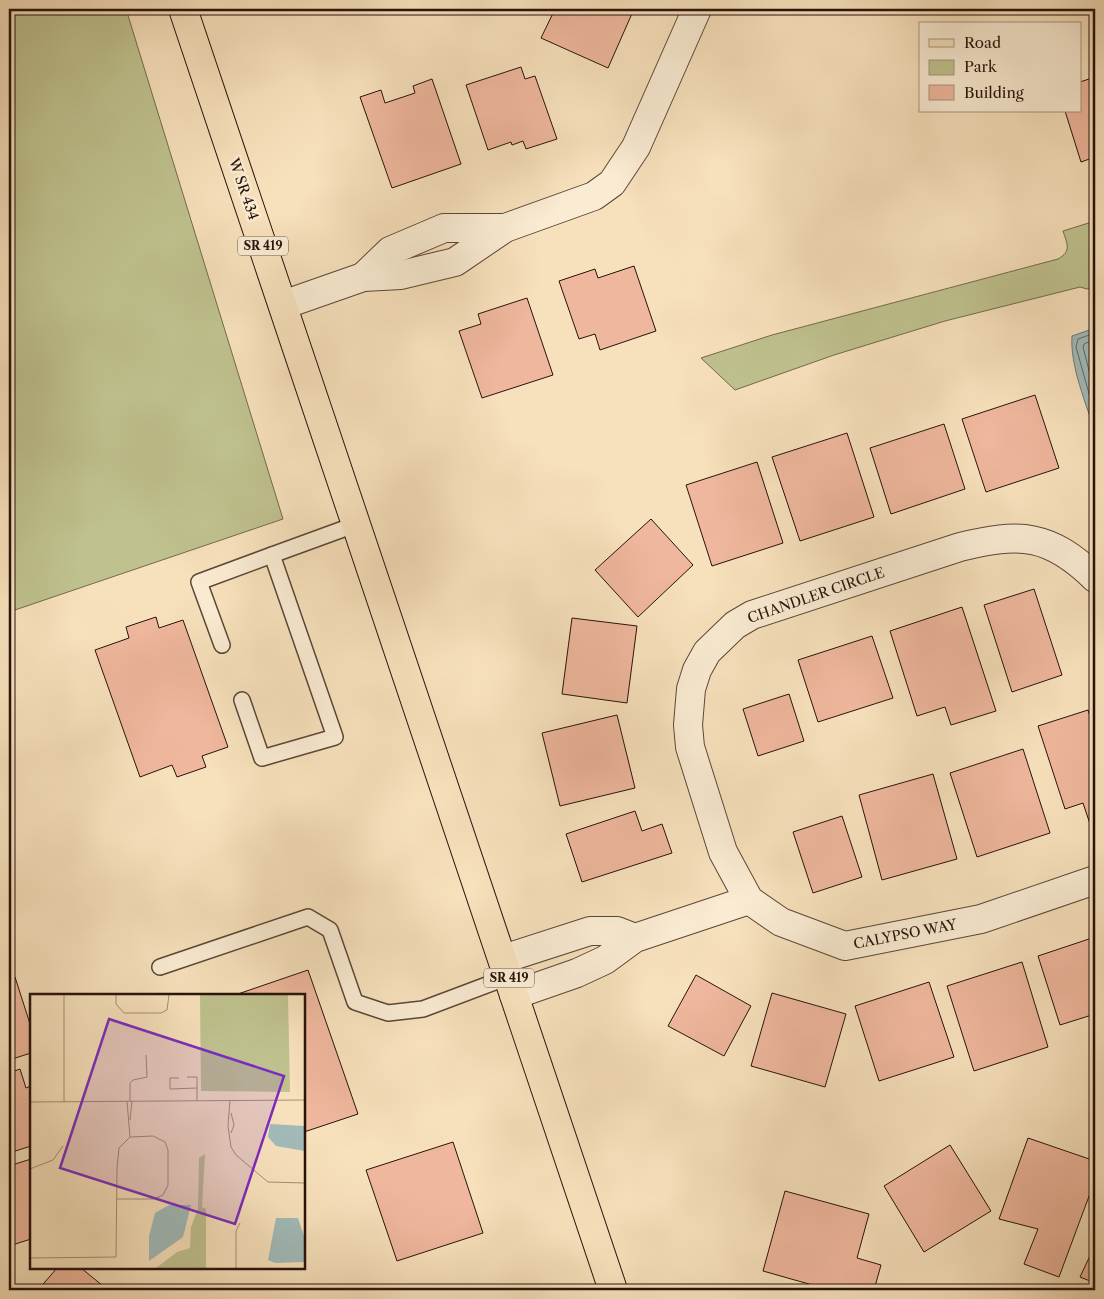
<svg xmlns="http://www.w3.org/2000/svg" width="1104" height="1299" viewBox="0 0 1104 1299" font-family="'Libre Caslon Text',serif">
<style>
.green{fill:#bfc28f;stroke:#736a4d}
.water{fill:#a1bbba;stroke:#707874}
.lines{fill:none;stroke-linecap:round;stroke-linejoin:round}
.shore{stroke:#646762;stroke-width:1}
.building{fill:#efb79d;stroke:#27130b}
.service-casing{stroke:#5b4637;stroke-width:18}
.minor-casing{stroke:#5b4637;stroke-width:30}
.primary-casing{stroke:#27130b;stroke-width:30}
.service{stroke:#faecd3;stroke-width:15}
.minor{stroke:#faecd3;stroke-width:28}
.primary{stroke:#f7e1bc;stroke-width:28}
.labels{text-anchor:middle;stroke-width:5;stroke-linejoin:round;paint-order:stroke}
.shield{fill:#faecd3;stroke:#665447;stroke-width:1}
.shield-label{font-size:12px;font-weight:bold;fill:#27130b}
.street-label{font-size:14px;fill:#27130b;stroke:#faecd3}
.inset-road{fill:none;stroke:#a48f75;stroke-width:1}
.view{fill:#7b2cbf;fill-opacity:0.15;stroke:#7b2cbf;stroke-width:2.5}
.inset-edge{fill:none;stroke:#27130b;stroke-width:2.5}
</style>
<rect width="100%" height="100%" fill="#f7e1bc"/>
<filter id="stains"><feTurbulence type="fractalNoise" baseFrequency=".004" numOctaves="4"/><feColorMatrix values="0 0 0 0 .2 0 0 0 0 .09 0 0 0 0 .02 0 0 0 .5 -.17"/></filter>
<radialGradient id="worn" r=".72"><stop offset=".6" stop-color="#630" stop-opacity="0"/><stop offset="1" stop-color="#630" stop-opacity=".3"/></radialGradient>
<g class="green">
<path d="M9,9H126L283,519L9,612Z"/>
<path d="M1095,221V287L1087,289L1080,287L945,321L834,355L735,390L701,358L772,335L1058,259C1072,251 1067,244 1063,231Z"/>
</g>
<path class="water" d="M1095,328V432C1086,403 1070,366 1072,336Z"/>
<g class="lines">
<g class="shore">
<path d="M1095,333L1078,339L1076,347L1095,415"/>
<path d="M1095,339L1084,344L1083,347L1095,394"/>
</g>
</g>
<g class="building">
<path d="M555,9H634L608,68L541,38Z"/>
<path d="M521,67L525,79L535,76L557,139L526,149L523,141L512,145L511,142L488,150L466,85Z"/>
<path d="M1095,77V157L1081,162L1065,111H1080V82Z"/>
<path d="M432,79L461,164L392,188L360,97L381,90L385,103L415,93L413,86Z"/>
<path d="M634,266L656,331L600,350L595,334L579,339L559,281L595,269L598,278Z"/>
<path d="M527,298L553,375L482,398L459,331L481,324L478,314Z"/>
<path d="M1035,395L1059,468L986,492L962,419Z"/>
<path d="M944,424L965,489L891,514L870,448Z"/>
<path d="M847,433L874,517L800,541L772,457Z"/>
<path d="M757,462L783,543L712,566L686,485Z"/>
<path d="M651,519L693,565L638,617L595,570Z"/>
<path d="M1034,589L1062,675L1012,692L984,605Z"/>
<path d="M962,607L996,711L951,725L945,707L917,716L890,631Z"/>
<path d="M156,617L159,628L183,620L228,747L202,756L206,767L177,777L172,765L140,777L95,650L129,638L126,627Z"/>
<path d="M572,618L637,626L627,703L562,694Z"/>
<path d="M872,636L893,698L818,722L798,660Z"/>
<path d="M789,694L804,741L758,756L743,709Z"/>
<path d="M1088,710L1095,733V823L1090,824L1083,803L1065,809L1038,726Z"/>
<path d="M617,715L635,788L560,806L542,733Z"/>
<path d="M1023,749L1050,833L977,857L950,773Z"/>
<path d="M933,774L957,859L882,880L859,795Z"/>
<path d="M635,811L642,831L662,824L672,853L582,882L566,834Z"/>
<path d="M842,816L862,877L813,893L793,832Z"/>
<path d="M1095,937V1014L1060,1025L1038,956Z"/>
<path d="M1022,962L1048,1047L974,1071L947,986Z"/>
<path d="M308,970L358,1114L304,1132V995H235Z"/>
<path d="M696,975L751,1006L724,1056L668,1026Z"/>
<path d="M15,977L31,1027V1053L9,1060V979Z"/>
<path d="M929,982L954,1057L879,1081L855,1006Z"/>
<path d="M772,993L846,1014L825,1087L751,1066Z"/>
<path d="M20,1069L26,1088L31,1086V1146L9,1153V1073Z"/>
<path d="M1028,1138L1095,1161V1180L1059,1277L1024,1264L1038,1229L999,1219Z"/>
<path d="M453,1142L483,1233L397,1261L366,1170Z"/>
<path d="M950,1145L991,1211L924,1252L884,1186Z"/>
<path d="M31,1159V1239L9,1246V1206L12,1205L9,1194V1166Z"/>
<path d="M785,1191L869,1214L857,1258L881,1265L874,1290H830L763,1271Z"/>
<path d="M1095,1245V1283L1080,1277Z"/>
<path d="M57,1268H81L108,1290H38Z"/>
</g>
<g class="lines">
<g class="service-casing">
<g id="service">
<path d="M222,645L199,582L272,555"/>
<path d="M242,700L262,758L335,737L272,555L357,524"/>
<path d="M160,967L308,917L330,930L355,1002L388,1013L423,1009L508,977"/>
</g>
</g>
<g class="minor-casing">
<g id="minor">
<path d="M363,277L390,251L444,228H505"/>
<path d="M283,305L363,277L401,275L455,262L505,228L594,196L612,183L636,147L697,9"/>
<path d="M1095,578C1050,534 1020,532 960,547L752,615L735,625L707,652L697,670L691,689L688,725L690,747L723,852L749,900L781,922L845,946L981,919L1095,880"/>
<path d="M503,959L590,931H617L635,938"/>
<path d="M514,995L577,973L605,960L635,938L749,900"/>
</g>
</g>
<g class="primary-casing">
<path id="primary" d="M183,9L613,1290"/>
</g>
<use href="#service" class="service"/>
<use href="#minor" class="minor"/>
<use href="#primary" class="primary"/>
</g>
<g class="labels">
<g class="shield">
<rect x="238" y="236.5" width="50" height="19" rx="4"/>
<rect x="484" y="968.5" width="50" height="19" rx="4"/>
</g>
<g class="shield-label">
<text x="263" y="250">SR 419</text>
<text x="509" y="982">SR 419</text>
</g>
<g class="street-label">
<text transform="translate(244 189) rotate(71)" y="5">W SR 434</text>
<text transform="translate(816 595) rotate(-19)" y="5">CHANDLER CIRCLE</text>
<text transform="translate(905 934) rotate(-11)" y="5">CALYPSO WAY</text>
</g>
</g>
<g transform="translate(30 994)">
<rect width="275" height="275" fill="#f7e1bc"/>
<path d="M170,1H258L260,98L171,97ZM175,160L172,213L176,215V274H126L147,258L160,254L161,233L168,215L169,164Z" fill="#bfc28f"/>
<path d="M240,130L275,132V157L246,152L238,143ZM139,211H161L153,243L119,267V242L125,219ZM246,224H268L275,245V268L245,269L238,266Z" fill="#a1bbba"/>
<path class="inset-road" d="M34,1V108M86,1V10L94,19H131L137,16L139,1M157,83H167V94M149,84H140V95L167,94V107M200,106L198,132L201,153L206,161L238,188L275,189M100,107V89L103,86L117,83L116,61M0,108L275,106M201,119L204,131L201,139M100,126L102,107M0,175L23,166L33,152M87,205H124L133,201L138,191V156L135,148L123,142L100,143M0,264L86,263L87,174L89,154L100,143L97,107M206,274V237L210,229"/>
<path class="view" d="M79,25L254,82L205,230L30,174Z"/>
<rect width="275" height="275" class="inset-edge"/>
</g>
<rect width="1104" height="1299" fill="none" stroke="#f7e1bc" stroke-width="30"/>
<rect x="10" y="10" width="1084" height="1279" fill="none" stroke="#27130b" stroke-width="2.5"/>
<rect x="15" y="15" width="1074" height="1269" fill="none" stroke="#27130b"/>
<rect x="919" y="22" width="162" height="90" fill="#faecd3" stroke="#a69583"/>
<rect x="929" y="39" width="25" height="8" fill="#f7e1bc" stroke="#a69583"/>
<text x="964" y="48" font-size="15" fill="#27130b">Road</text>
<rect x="929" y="60" width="25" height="15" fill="#bfc28f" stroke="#a69583"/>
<text x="964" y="72" font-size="15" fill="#27130b">Park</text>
<rect x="929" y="85" width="25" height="15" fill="#efb79d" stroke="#a69583"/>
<text x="964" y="98" font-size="15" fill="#27130b">Building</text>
<rect width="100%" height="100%" filter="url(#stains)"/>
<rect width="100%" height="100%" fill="url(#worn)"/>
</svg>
